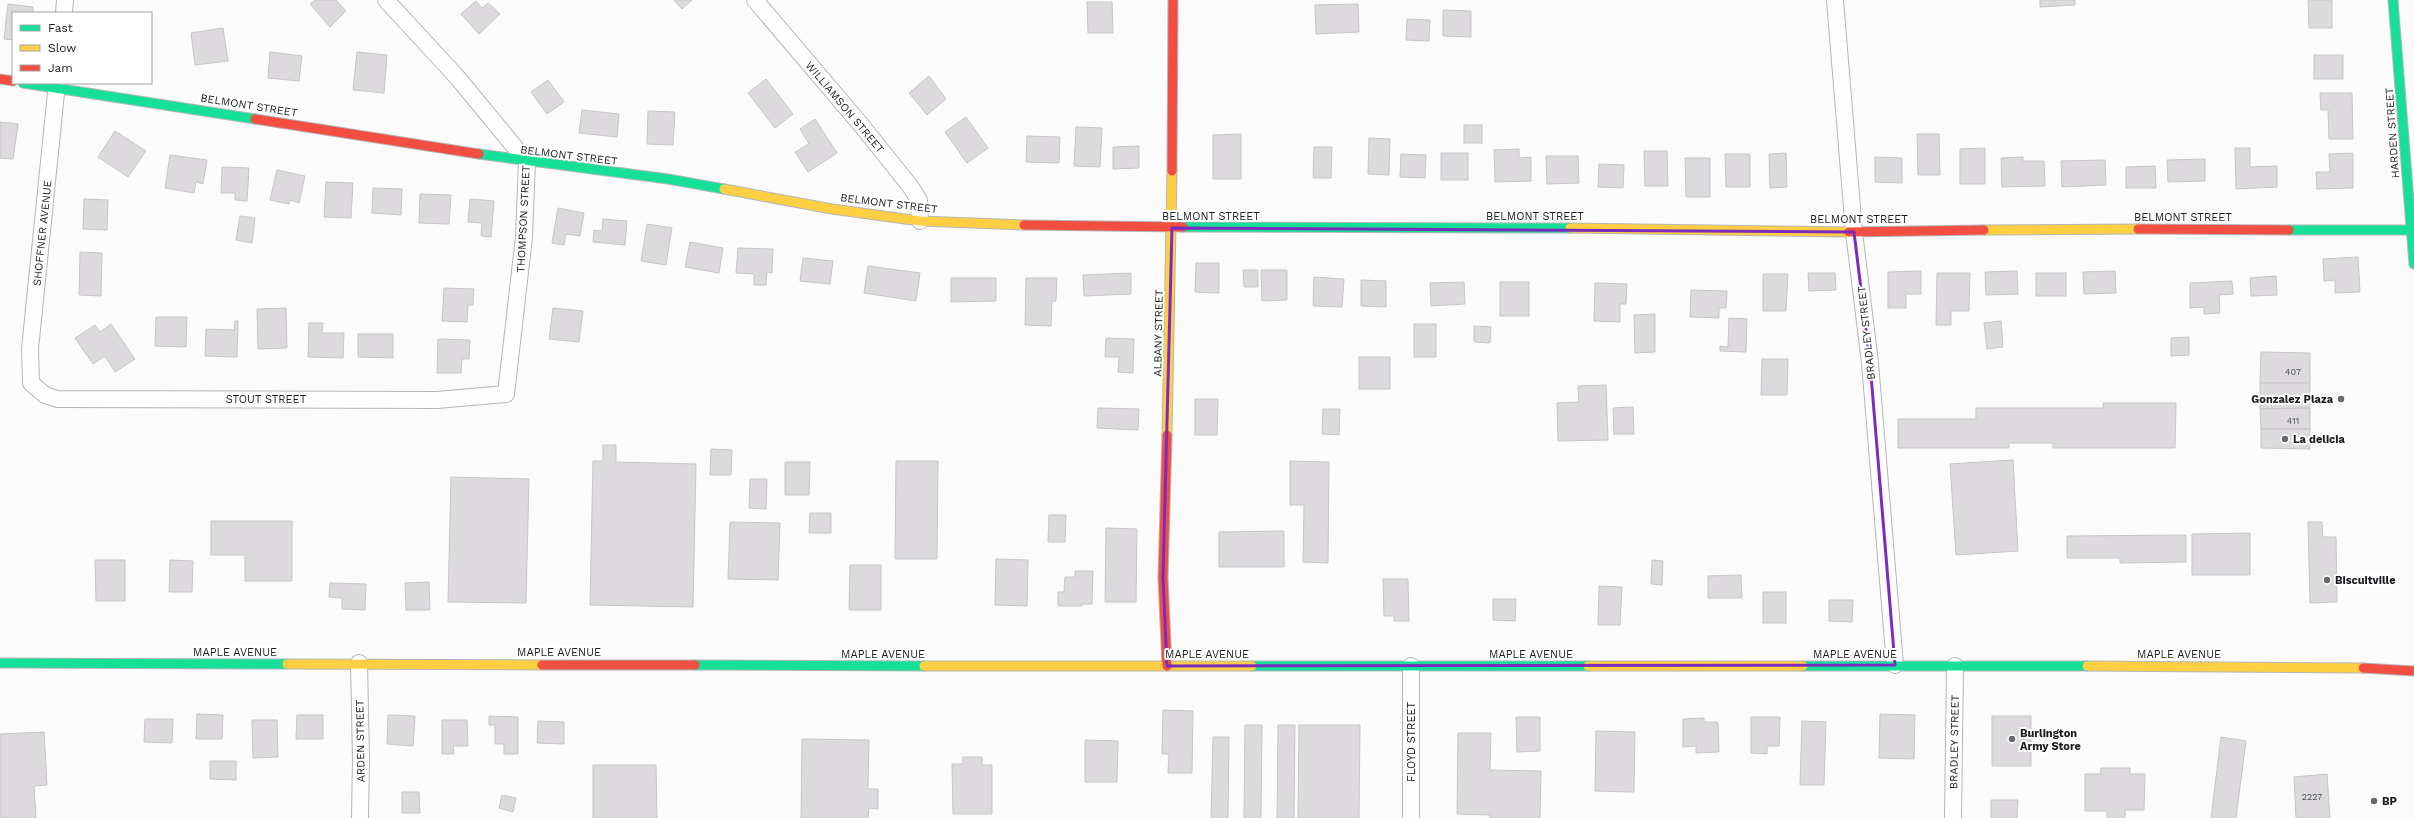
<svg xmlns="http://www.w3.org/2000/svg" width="2414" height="818" viewBox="0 0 2414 818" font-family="'Work Sans',sans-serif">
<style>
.building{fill:#dcdadc;stroke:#c7c5c7}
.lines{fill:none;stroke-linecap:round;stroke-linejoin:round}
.street-casing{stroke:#b4b5b7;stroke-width:18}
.fast-casing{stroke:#b4b5b7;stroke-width:11}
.slow-casing{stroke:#b4b5b7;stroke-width:11}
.jam-casing{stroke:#b4b5b7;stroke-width:11}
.street{stroke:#fefeff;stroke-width:16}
.fast{stroke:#16e098;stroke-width:9}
.slow{stroke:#ffcf43;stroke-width:9}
.jam{stroke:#f24e42;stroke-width:9}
.marked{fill:none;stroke:#7b2cbf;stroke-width:3;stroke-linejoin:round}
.poi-dot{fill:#68696c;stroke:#fff;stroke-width:1.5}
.labels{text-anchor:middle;stroke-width:4;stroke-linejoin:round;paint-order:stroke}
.number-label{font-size:9px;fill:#4a4b4e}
.street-label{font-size:11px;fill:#191b1e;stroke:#fff}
.poi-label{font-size:11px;font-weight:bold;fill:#191b1e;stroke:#fff;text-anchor:start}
</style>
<rect width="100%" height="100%" fill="#fbfbfc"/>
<g class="building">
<path d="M315,0H336L346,11L330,27L310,4Z"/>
<path d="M674,0H692L682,9Z"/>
<path d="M2040,0H2075V5L2040,7Z"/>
<path d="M2308,0H2332V28H2309Z"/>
<path d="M476,1L482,8L488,3L500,14L479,34L461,14Z"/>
<path d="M1087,2H1112L1113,33H1088Z"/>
<path d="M8,4L33,7V13H13V40L4,39Z"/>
<path d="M1358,4L1359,32L1316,34L1315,5Z"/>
<path d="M1443,10L1471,11V37L1443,36Z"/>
<path d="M1407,19L1430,20L1429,41L1406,40Z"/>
<path d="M223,28L228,61L195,65L191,33Z"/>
<path d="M270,52L302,56L299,81L268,78Z"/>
<path d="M357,52L387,55L384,93L353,90Z"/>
<rect x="2314" y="55" width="29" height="24"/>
<path d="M929,76L946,99L927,115L909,93Z"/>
<path d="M766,79L793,114L775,128L748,93Z"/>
<path d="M548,80L564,102L547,114L531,92Z"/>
<path d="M2320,93H2352L2353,139H2329L2328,110H2321Z"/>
<path d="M582,110L619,114L617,137L579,133Z"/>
<path d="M648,111L675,112L673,145L647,144Z"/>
<path d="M966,117L988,148L967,163L945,132Z"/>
<path d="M815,119L837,153L808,172L795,152L809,144L800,129Z"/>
<path d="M0,122L18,124L13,159L0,158Z"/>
<rect x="1464" y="125" width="18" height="18"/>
<path d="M1076,127L1102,128L1100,167L1074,166Z"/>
<path d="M115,131L146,151L128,177L98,157Z"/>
<path d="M1241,134V179H1213V135Z"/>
<path d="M1917,134H1939L1940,175H1918Z"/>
<path d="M1027,136L1060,137L1059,163L1026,162Z"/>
<path d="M1369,138L1390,139L1389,175L1368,174Z"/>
<path d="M1139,146V168L1113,169V147Z"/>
<path d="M1314,147H1332L1331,178H1313Z"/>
<path d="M1985,148V184H1960V149Z"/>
<path d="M2235,148H2250V167L2277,166V187L2236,189Z"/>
<path d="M1519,149V158L1531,157V181L1495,182L1494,150Z"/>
<path d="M1644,151H1667L1668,186H1645Z"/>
<rect x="1441" y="153" width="27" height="27"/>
<path d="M1786,153L1787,187L1770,188L1769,154Z"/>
<path d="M2353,153V188L2317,189L2316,172H2330L2329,154Z"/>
<path d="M1401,154L1426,155L1425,178L1400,177Z"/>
<path d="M1725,154H1750V187H1726Z"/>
<path d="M170,155L207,160L203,184L196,182L194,193L165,188Z"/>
<path d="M1546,156H1578L1579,183L1547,184Z"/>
<path d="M1875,157L1902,158V183L1875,182Z"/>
<path d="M2023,157V161H2044L2045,186L2002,187L2001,158Z"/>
<path d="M1685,158H1710V197H1686Z"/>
<path d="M2205,159V181L2168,182L2167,160Z"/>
<path d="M2105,160L2106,185L2062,187L2061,161Z"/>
<path d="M1599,164L1624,165L1623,188L1598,187Z"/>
<path d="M2155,166L2156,188H2126V167Z"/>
<path d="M222,167L249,168L247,201L235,200V193H221Z"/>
<path d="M277,170L305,176L299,203L290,200L289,204L270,200Z"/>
<path d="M326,182L353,183L351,218L324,217Z"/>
<path d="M373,188L402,189L401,215L372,213Z"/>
<path d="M420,194L451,195L449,224L419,223Z"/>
<path d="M84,199L108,200L107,230L83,229Z"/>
<path d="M470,199L494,201L491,237L481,236L482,223L468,222Z"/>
<path d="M558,208L584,213L580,236L566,234L564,245L552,243Z"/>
<path d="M240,216L255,218L252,243L236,240Z"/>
<path d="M603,219L627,221L625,245L593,242L594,230L602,231Z"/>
<path d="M647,224L672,228L666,265L641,261Z"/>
<path d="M690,242L723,248L719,273L685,267Z"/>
<path d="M738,248L773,249L772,273L767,272L766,285H754V274L736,273Z"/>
<path d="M80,252L102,253L101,296L79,295Z"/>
<path d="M2358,257L2360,292L2335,293V280L2324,281L2323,259Z"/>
<path d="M803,258L833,261L830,284L800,281Z"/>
<path d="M1196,263H1219V293L1195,292Z"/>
<path d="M868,266L920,273L916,301L864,293Z"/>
<path d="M1243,270H1258V287H1244Z"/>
<path d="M1261,270H1287V300L1262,301Z"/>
<path d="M1921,271V294H1906V308H1888V272Z"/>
<path d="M2017,271L2018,294L1986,295L1985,272Z"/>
<path d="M2115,271L2116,293L2084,294L2083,272Z"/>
<path d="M1131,273V294L1084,296L1083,275Z"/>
<path d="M1808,273H1835L1836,290L1809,291Z"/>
<path d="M1937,273H1970L1969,311H1951V325H1936Z"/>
<rect x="2036" y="273" width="30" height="23"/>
<path d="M1763,274H1788L1786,311H1763Z"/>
<path d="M2276,276L2277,295L2251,296L2250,278Z"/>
<path d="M1314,277L1344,279L1342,307L1313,306Z"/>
<path d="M951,278H996V301L951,302Z"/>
<path d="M1026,278H1057L1056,301H1052L1051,326L1025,325Z"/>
<path d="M1361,280L1386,281V307L1361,306Z"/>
<path d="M2232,281L2233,294L2219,295L2220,313L2204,314V307L2190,308V283Z"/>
<path d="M1464,282L1465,304L1431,306L1430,283Z"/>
<rect x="1500" y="282" width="29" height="34"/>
<path d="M1595,283L1627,284L1626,304H1620V322L1594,321Z"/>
<path d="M444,288L474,289L473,305H468L467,322L442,321Z"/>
<path d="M1691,290L1727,291L1726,308H1719V318L1690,317Z"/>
<path d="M286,308L287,348L258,349L257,309Z"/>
<path d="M553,308L583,311L579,342L549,339Z"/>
<path d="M1655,314V352L1635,353L1634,315Z"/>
<path d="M156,317H187L186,347L155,346Z"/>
<path d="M1729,318L1747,319L1746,352L1720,351V346L1728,347Z"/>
<path d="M235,321H238L237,357L205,356L206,329L234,330Z"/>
<path d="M2001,321L2003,347L1987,349L1984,323Z"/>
<path d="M309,323H323L322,333H344L343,358L308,357Z"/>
<path d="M111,324L135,359L115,372L105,356L93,364L75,338L95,325L100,332Z"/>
<rect x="1414" y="324" width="22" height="33"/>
<path d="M1474,326L1491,327L1490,343L1474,342Z"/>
<path d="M358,334H393V358L358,357Z"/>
<path d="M2189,337V355L2171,356V338Z"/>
<path d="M1106,338L1134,339L1133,373L1118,372L1119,357H1105Z"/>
<path d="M438,339L470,340L469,359H462L461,373H437Z"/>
<path d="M2261,352L2310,353V383H2260Z"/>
<rect x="1359" y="357" width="31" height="32"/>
<path d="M1762,359H1788L1787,395H1761Z"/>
<path d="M2260,383H2310V408L2260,409Z"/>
<path d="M1606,385L1608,440L1558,441L1557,403L1579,402L1578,386Z"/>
<path d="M1195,399H1218L1217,435H1195Z"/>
<path d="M2103,403H2176L2175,448H2053V443H2009V448H1898V419H1976V408H2103Z"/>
<path d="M1633,407L1634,434H1614L1613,408Z"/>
<path d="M1098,408L1139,409L1138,430L1097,428Z"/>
<path d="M2310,408V429H2261L2260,409Z"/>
<path d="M1323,409H1340L1339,435L1322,434Z"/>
<path d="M2261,429H2310V449L2261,448Z"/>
<path d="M603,445H616V462L696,464L693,607L590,605L593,461H603Z"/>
<path d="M711,449L732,450L731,475H710Z"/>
<path d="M2013,460L2018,551L1956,555L1950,464Z"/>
<path d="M896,461H938L937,559H895Z"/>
<path d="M1290,461L1329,462L1328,563L1303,562L1304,505H1290Z"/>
<path d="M785,462H810L809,495H785Z"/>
<path d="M451,477L529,479L526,603L448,602Z"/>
<path d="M750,479H767L766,509L749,508Z"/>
<path d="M810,513H831V533H809Z"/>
<path d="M1049,515H1066L1065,542H1048Z"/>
<path d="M211,521H292V581H245V555H211Z"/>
<path d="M730,522L780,523L778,580L728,579Z"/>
<path d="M2308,522H2322L2323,537H2336L2337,602L2310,603Z"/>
<path d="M1106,528L1137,529L1136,602H1105Z"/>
<path d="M1284,531V567H1219V532Z"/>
<path d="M2250,533V575H2192V534Z"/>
<path d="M2186,535V562L2120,563V558H2067V536Z"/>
<path d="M996,559L1028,560L1027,606L995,605Z"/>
<path d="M95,560H125V601H96Z"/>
<path d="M170,560L193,561L192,592H169Z"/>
<path d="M1652,560L1663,561L1662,585L1651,584Z"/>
<path d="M850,565H881V610H849Z"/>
<path d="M1075,571H1093L1092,604H1082V606H1058V592H1064L1065,577H1075Z"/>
<path d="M1741,575L1742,598H1708V576Z"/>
<path d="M1383,579H1408L1409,621H1394V616H1384Z"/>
<path d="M429,582L430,610H406L405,583Z"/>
<path d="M330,583L366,584L365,610L342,609V598L329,597Z"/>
<path d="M1599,586L1622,587L1620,625H1598Z"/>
<rect x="1763" y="592" width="23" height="31"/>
<path d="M1493,599H1516L1515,621L1493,620Z"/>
<path d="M1829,600H1853L1852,622L1829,621Z"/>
<path d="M1163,710L1193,711L1192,773H1168L1169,754H1162Z"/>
<path d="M197,714L223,715L222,739H196Z"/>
<path d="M1880,714L1915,715L1914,759L1879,758Z"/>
<path d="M297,715H323V739H296Z"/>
<path d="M388,715L415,716L413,746L387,744Z"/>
<path d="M489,716L518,717V754H504V744H495V725H489Z"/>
<rect x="1992" y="716" width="39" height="50"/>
<path d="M1516,717H1540V751L1517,752Z"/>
<path d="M1751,717H1780L1779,746H1767V754L1751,753Z"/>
<path d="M1704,718V722H1718L1719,752L1696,753V746L1683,747V719Z"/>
<path d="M145,719H173L172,743L144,742Z"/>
<path d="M252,720H277L278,757L253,758Z"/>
<path d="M442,720H467L468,746H453L454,754H442Z"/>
<path d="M538,721L564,722V744L537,743Z"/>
<path d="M1802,721L1826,722L1824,785H1800Z"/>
<path d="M1245,725H1262L1261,818H1244Z"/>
<path d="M1278,725H1295L1294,818H1277Z"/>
<path d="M1299,725H1360L1359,818H1298Z"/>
<path d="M1596,731L1635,732L1634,792L1595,791Z"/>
<path d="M44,732L47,785L34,786L36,818H0V734Z"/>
<path d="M1458,733H1491L1490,770L1541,771L1540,818H1490V815L1457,814Z"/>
<path d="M1213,737H1229L1228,818H1211Z"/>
<path d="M2221,737L2246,741L2236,818H2211Z"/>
<path d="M802,739L869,740L868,789H878V809L869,808L868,818H801Z"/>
<path d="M1085,740L1118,741L1117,782H1085Z"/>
<path d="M963,757H982V765H992V814H953L952,764H963Z"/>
<path d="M210,761H236V780L210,779Z"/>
<path d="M593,765H656L657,818H593Z"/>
<path d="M2101,768H2130V774H2145L2144,810H2125V818H2107V811H2085V774H2100Z"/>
<path d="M2327,774L2330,818H2296L2294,777Z"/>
<path d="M402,792H419L420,813H402Z"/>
<path d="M502,795L516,798L513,812L499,808Z"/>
<path d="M1991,800H2018L2017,818H1991Z"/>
</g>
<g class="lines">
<g class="street-casing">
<g id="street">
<path d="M755,0L862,126L910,186L919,200L920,221"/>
<path d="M1835,0L1854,232L1870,363L1895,665"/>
<path d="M64,13L65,0"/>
<path d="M57,83L30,349L31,383L45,395L57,399L437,400L506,394L524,237L527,162L457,77L386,0"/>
<path d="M359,663L361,760L360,818"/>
<path d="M1411,666V818"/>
<path d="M1953,818L1955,666"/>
</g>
</g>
<g class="fast-casing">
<g id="fast">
<path d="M2393,0L2414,264"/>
<path d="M23,83L255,119"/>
<path d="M479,154L668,179L724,189"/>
<path d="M1183,227L1570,228"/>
<path d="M2289,230H2410"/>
<path d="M0,663L287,664"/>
<path d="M695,665L924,666"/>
<path d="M1252,666H1588"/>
<path d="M1803,666H2087"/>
</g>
</g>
<g class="slow-casing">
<g id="slow">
<path d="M724,189L832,209L920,221L1024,225"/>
<path d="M1570,228L1849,232"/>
<path d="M1984,230L2138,229"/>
<path d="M1167,435L1172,171"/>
<path d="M287,664L542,665"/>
<path d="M924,666H1252"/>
<path d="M1588,666H1803"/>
<path d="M2087,666L2363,668"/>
</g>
</g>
<g class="jam-casing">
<g id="jam">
<path d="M0,79L13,81"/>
<path d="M255,119L479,154"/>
<path d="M1172,171L1173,0"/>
<path d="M1024,225L1183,227"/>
<path d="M2138,229L2289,230"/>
<path d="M1849,232L1984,230"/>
<path d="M1167,435L1163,578L1167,666"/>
<path d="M542,665H695"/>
<path d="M2363,668L2414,671"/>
</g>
</g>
<use href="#street" class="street"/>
<use href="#fast" class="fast"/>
<use href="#slow" class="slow"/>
<use href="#jam" class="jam"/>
</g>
<path class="marked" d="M1172,228L1854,232L1870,363L1895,665L1167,666L1163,578Z"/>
<g class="poi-dot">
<circle cx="2341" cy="399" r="4"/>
<circle cx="2285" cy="439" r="4"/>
<circle cx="2327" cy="580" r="4"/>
<circle cx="2012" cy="739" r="4"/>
<circle cx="2374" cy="801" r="4"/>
</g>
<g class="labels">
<g class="number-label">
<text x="2293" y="375">407</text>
<text x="2293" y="424">411</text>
<text x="2312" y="800">2227</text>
</g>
<g class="street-label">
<text transform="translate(249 105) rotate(9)" y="4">BELMONT STREET</text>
<text transform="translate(845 107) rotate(50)" y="4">WILLIAMSON STREET</text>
<text transform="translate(2392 133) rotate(-94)" y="4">HARDEN STREET</text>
<text transform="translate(569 155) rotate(7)" y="4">BELMONT STREET</text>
<text transform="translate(889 203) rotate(7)" y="4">BELMONT STREET</text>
<text x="1211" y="220">BELMONT STREET</text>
<text x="1535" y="220">BELMONT STREET</text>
<text x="2183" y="221">BELMONT STREET</text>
<text transform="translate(523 219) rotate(-87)" y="4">THOMPSON STREET</text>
<text x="1859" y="223">BELMONT STREET</text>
<text transform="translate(42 233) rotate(-84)" y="4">SHOFFNER AVENUE</text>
<text transform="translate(1158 333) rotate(-89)" y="4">ALBANY STREET</text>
<text transform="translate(1866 333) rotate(-96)" y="4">BRADLEY STREET</text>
<text x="266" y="403">STOUT STREET</text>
<text x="235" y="656">MAPLE AVENUE</text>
<text x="559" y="656">MAPLE AVENUE</text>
<text x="883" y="658">MAPLE AVENUE</text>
<text x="1207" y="658">MAPLE AVENUE</text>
<text x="1531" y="658">MAPLE AVENUE</text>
<text x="1855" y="658">MAPLE AVENUE</text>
<text x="2179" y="658">MAPLE AVENUE</text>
<text transform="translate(360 741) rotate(-91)" y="4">ARDEN STREET</text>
<text transform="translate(1411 742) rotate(-90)" y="4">FLOYD STREET</text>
<text transform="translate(1954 742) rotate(-89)" y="4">BRADLEY STREET</text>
</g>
<g class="poi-label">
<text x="2333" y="403" text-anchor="end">Gonzalez Plaza</text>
<text x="2293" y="443">La delicia</text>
<text x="2335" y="584">Biscuitville</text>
<text x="2020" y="737">Burlington<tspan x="2020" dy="13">Army Store</tspan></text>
<text x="2382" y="805">BP</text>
</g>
</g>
<rect x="12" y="12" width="140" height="72" fill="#ffffff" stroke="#a3a4a5"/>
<rect x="20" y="25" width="20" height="6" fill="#16e098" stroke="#a3a4a5"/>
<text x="48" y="32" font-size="12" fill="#191b1e">Fast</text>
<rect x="20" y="45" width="20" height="6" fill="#ffcf43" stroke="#a3a4a5"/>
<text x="48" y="52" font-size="12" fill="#191b1e">Slow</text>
<rect x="20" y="65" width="20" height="6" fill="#f24e42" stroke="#a3a4a5"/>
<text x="48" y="72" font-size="12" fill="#191b1e">Jam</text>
</svg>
